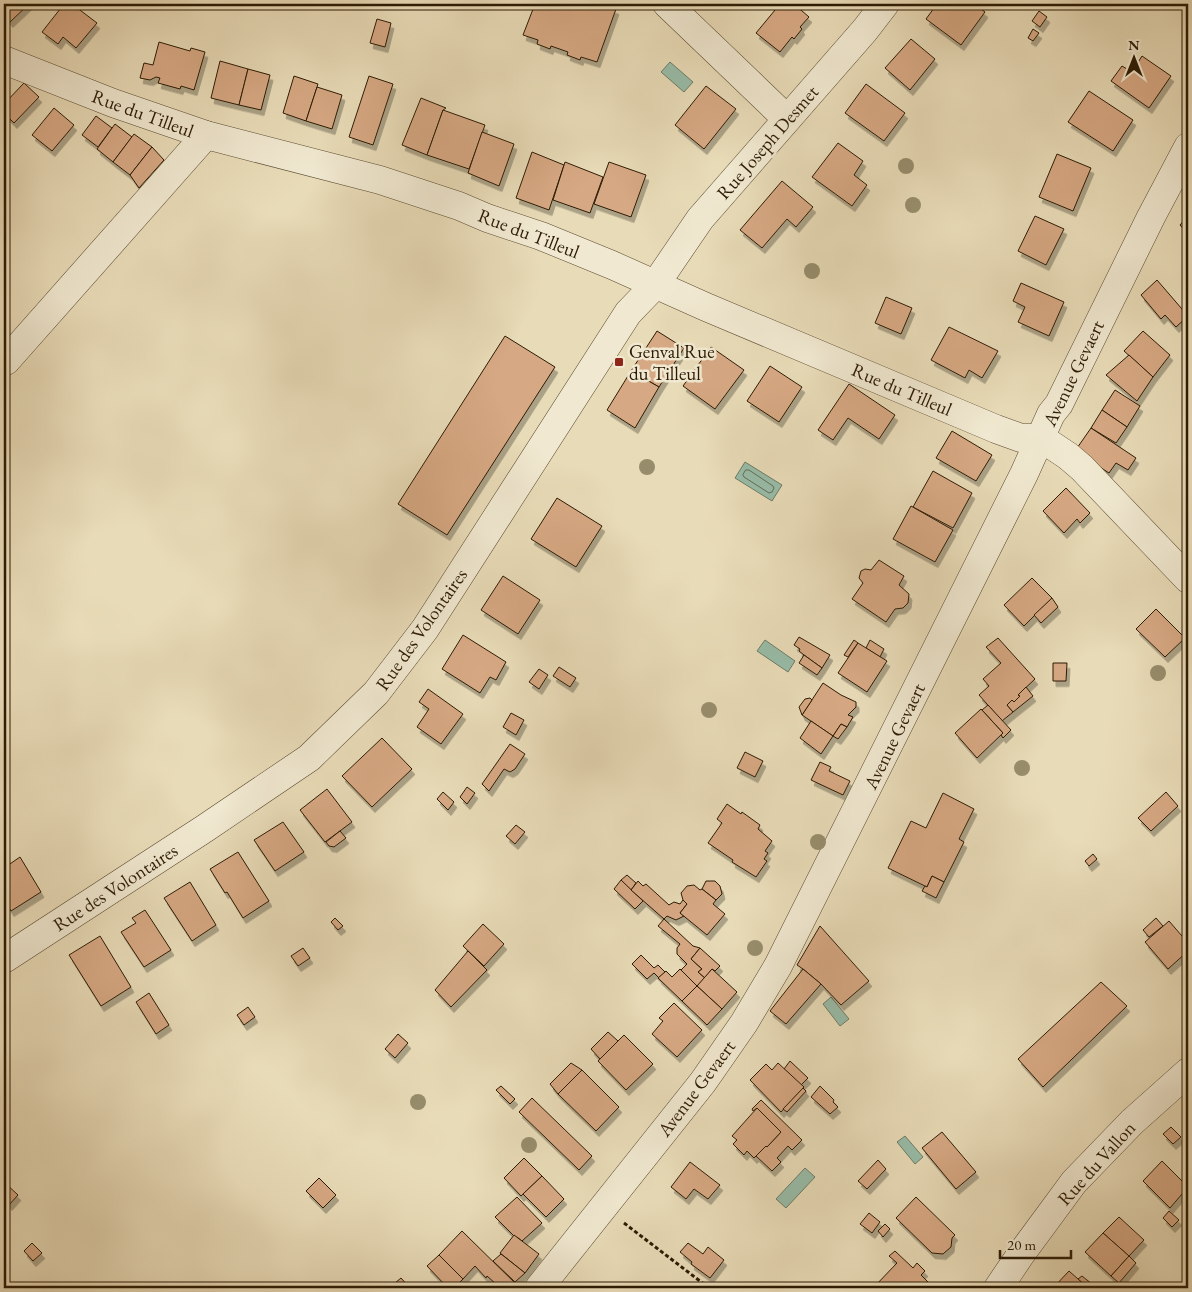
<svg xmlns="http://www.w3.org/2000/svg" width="1192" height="1292" viewBox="0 0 1192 1292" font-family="'EB Garamond',serif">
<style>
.water{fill:#98bca8;stroke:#6d7c66}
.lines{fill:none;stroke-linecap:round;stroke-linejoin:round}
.shore{stroke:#626c56;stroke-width:1}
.building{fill:#d6a883;stroke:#2c1b04;filter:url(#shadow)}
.minor-casing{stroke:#5b4b31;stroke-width:29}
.path{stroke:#2c1b04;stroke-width:3;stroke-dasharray:4 2.5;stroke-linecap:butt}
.minor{stroke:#f0e8d0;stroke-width:28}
.tree{fill:#978d6c}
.poi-dot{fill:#8f2418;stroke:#f0e8d0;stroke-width:2}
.labels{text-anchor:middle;stroke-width:5;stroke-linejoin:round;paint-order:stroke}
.street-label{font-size:19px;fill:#2c1b04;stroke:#f0e8d0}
.poi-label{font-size:19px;fill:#2c1b04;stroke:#f0e8d0;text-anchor:start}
</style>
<defs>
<filter id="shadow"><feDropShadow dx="3" dy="5.5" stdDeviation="0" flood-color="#0004"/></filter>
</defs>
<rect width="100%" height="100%" fill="#e8dbb7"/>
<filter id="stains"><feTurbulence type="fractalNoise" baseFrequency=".004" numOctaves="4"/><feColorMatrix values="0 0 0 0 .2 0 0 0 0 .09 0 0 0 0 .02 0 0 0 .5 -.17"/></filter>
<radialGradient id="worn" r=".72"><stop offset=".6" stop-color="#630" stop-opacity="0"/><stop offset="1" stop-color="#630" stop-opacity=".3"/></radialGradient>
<g class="water">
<path d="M670,62L693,82L684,92L661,72Z"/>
<path d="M745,462L782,485L772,501L735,478Z"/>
<path d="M765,640L795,661L788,672L757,651Z"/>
<path d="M831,997L849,1019L840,1026L823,1004Z"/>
<path d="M905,1136L923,1157L915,1164L897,1142Z"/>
<path d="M805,1168L815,1177L786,1208L776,1199Z"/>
</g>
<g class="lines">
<path class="shore" d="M746,470H749L773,486L774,488L772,492L769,493L744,477L743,475Z"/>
</g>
<g class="building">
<path d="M4,4H29L10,22L4,15Z"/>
<path d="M64,4H72L97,23L76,48L63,37L58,44L42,32Z"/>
<path d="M535,4H601L616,9L597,62L581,57L580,60L567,55L568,52L551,46L550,49L537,44L538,40L523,35Z"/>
<path d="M780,4H794L809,17L800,27L802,29L794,39L792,37L780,52L756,33Z"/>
<path d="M937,4H974L985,12L961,45L926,19Z"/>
<path d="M1039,11L1047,17L1040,27L1032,21Z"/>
<path d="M377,19L391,23L385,47L370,43Z"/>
<path d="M1033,29L1039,33L1033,41L1028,38Z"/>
<path d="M911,39L935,59L910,90L885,68Z"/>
<path d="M159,42L190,51L191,48L205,52L194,90L181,86L180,89L158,83L160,78L156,77L150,80L140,78L144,63L153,65Z"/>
<path d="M1142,56L1171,76L1149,108L1111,81L1122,66L1132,72Z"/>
<path d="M220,61L248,69L239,105L211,98Z"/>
<path d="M248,69L270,75L261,110L239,105Z"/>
<path d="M294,76L318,84L306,121L283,113Z"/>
<path d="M369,76L393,84L373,145L349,137Z"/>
<path d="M24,83L39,97L14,123L4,113V104Z"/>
<path d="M866,84L905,113L884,141L845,113Z"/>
<path d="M706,86L736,109L704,149L675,125Z"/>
<path d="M317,87L342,95L332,129L306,121Z"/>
<path d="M1089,91L1133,120L1113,151L1068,122Z"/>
<path d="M421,98L446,108L443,110L427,155L402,145Z"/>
<path d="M54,108L74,125L52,151L32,135Z"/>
<path d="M443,110L485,125L469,169L427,155Z"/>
<path d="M96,116L112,128L98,147L82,135Z"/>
<path d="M115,124L132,137L113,162L97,149Z"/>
<path d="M482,132L514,144L499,186L468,173Z"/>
<path d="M134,134L152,147L130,175L113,162Z"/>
<path d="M838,143L863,161L854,175L867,185L852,206L812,177Z"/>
<path d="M152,147L164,160L139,188L130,175Z"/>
<path d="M532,152L564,165L549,210L516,198Z"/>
<path d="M1057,154L1091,168L1073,211L1039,197Z"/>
<path d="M565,162L603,177L590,213L553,200Z"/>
<path d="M609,162L646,175L631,217L594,204Z"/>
<path d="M782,181L813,207L796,227L787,219L762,248L740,230Z"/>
<path d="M1035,216L1064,229L1046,265L1018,251Z"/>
<path d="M1188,216V234L1180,225Z"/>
<path d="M1157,280L1188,316L1176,327L1165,315L1161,319L1141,295Z"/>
<path d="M1021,283L1064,302L1049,336L1018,322L1025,307L1013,301Z"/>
<path d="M886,297L912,308L901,334L875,323Z"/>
<path d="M949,327L998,351L982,378L969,370L965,378L931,360Z"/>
<path d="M657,331L684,348L659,387L631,371Z"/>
<path d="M1143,331L1170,355L1153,377L1124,351Z"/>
<path d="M505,336L555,367L447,535L398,504Z"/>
<path d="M711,347L744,370L715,409L683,386Z"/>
<path d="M1129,355L1153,377L1137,401L1106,375Z"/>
<path d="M770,366L802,387L779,422L747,401Z"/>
<path d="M631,371L659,387L635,428L607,410Z"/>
<path d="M849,384L895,415L879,439L848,418L833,440L818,430Z"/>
<path d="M1115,390L1140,406L1127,427L1102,410Z"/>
<path d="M1102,410L1127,427L1116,443L1091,428Z"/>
<path d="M1091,428L1136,458L1128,470L1116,463L1109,473L1075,451Z"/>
<path d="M952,431L992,455L976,481L936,458Z"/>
<path d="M933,471L972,493L953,528L913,507Z"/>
<path d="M1066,488L1090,513L1080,523L1077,519L1064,533L1043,511Z"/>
<path d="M557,498L602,526L576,567L531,539Z"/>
<path d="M911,506L953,530L935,562L893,539Z"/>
<path d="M879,560L904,576L899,585L909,594L908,603L903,608L895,609L886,622L852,599L863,583L859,578L861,571L865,569L871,570Z"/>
<path d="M503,576L540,600L518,634L481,610Z"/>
<path d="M1032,578L1052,598L1024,626L1004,605Z"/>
<path d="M1052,598L1058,607L1041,623L1034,615Z"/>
<path d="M1156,609L1185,638L1165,657L1136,629Z"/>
<path d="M463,635L506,662L496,680L490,677L480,693L442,669Z"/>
<path d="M799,637L830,655L822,668L804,655L799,651L800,649L794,645Z"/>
<path d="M998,638L1035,679L1018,695L1020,696L1014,702L1012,700L1007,705L1013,712L1002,721L979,695L989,686L983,679L1001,663L986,647Z"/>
<path d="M854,640L858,643L848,657L844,655Z"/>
<path d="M870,640L884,649L880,657L866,648Z"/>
<path d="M858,643L887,661L867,692L838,673Z"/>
<path d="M804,655L822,668L817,675L799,663Z"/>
<path d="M1053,663H1067L1066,681H1053Z"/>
<path d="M559,667L576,678L570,687L553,676Z"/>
<path d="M539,669L548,675L539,689L529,682Z"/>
<path d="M823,683L841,695L856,702V707L848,715L853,717L847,727L841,724L833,736L802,715Z"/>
<path d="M1026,687L1033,696L1013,712L1007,705L1012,700L1014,702L1020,696L1018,695Z"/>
<path d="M428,689L463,714L441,744L417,727L429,709L419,702Z"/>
<path d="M810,698L812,700L802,715L799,707L805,699Z"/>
<path d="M988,705L1011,730L1003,738L1001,735L1003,733L982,710Z"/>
<path d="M981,709L1003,733L977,758L955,733Z"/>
<path d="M511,713L524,720L516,735L503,727Z"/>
<path d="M811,721L833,736L821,754L800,738Z"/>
<path d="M841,724L847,727L838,739L833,736Z"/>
<path d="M382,738L412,769L372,807L342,776Z"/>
<path d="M510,744L525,754L515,769L510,772L504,769L489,791L482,784Z"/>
<path d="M745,752L763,761L755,777L737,768Z"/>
<path d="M820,762L831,767L829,771L850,781L843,795L811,780Z"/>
<path d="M467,787L475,793L467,804L460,797Z"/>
<path d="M327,789L352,822L325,842L300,810Z"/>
<path d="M443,792L454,802L448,810L437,799Z"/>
<path d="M1166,792L1178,806L1151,831L1138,818Z"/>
<path d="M943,793L974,809L959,839L964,842L944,882L932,876L927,887L888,868L911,821L926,828Z"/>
<path d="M727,804L741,814L742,812L760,825L758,829L772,841L765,851L768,853L764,859L767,861L756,877L732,862L733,860L708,843L722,823L717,819Z"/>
<path d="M283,822L304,852L275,871L254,840Z"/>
<path d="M516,825L525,832L515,844L506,836Z"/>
<path d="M340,831L346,838L334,847L329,846L326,842Z"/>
<path d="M238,852L269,901L243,918L227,892L225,893L210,869Z"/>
<path d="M1093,854L1097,859L1089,866L1085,861Z"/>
<path d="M20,857L41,892L11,911L4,900V868Z"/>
<path d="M627,875L636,883L631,890L621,880Z"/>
<path d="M932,876L944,882L936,898L922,891L925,886L927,887Z"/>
<path d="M621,880L643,901L635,909L614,889Z"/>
<path d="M638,881L643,886L646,884L669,905L674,902L680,904L683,900L687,904L680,913L684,916L676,920L667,916L664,919L631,890Z"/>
<path d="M706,881H715L720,886L722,894L716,900L702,889Z"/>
<path d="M190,882L216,925L192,941L164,898Z"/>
<path d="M694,885L700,890L702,889L716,900L713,904L725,914L707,935L680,913L687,904L683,900L681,893L687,886Z"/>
<path d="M145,910L171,950L144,967L121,932L136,923L132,918Z"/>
<path d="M335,918L343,926L338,930L331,922Z"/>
<path d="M1156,918L1163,926L1149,937L1143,930Z"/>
<path d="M664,919L693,946L700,948L691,959L702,969L698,972L705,978L697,986L681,970L687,964L677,954V948L680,944L658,926Z"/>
<path d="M1169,921L1188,943V951L1168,969L1145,942Z"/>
<path d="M483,924L504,944L484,966L463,946Z"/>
<path d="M820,926L869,981L841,1005L821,984L803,969L797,965Z"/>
<path d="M100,936L131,987L101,1006L69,955Z"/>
<path d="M303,948L310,958L298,966L291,956Z"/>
<path d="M700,948L720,966L715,971L712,969L705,978L698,972L702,969L691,959Z"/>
<path d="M468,951L487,970L451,1007L435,990Z"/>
<path d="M641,955L654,968L658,965L665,972L659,978L654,973L647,979L632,964Z"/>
<path d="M680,969L697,986L682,1001L658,978L666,971L672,977Z"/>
<path d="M712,969L737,992L722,1009L697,986Z"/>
<path d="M803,969L821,984L786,1024L770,1011Z"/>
<path d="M1101,982L1127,1006L1043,1087L1018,1059Z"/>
<path d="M697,986L722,1009L707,1025L682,1001Z"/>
<path d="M149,993L169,1025L156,1034L136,1002Z"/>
<path d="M674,1003L702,1030L677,1057L652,1034L663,1021L659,1018Z"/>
<path d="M248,1007L255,1017L244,1025L237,1015Z"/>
<path d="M608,1032L618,1041L600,1059L591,1049Z"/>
<path d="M398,1034L408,1043L395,1058L385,1049Z"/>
<path d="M624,1035L653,1064L626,1090L598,1061Z"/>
<path d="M790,1061L808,1078L801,1085L784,1069Z"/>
<path d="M571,1063L582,1070L558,1094L550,1084Z"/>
<path d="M778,1063L804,1087L781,1112L750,1080L766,1064L772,1070Z"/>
<path d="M582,1070L619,1107L596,1131L558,1094Z"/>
<path d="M501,1086L515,1099L510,1104L496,1090Z"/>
<path d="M820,1086L834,1100L833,1102L838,1107L830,1114L811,1097Z"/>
<path d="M803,1088L806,1091L787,1112L783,1109Z"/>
<path d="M532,1098L592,1156L579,1170L519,1112Z"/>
<path d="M761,1100L802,1140L792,1150L788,1146L777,1158L781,1162L772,1171L756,1156L766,1146L767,1147L781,1132L757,1108L753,1111L752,1109Z"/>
<path d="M757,1108L781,1132L767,1147L766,1146L754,1158L747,1151L744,1155L733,1144L737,1140L732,1136Z"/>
<path d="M1171,1127L1181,1137L1173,1144L1163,1134Z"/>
<path d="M942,1132L976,1172L956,1189L922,1148Z"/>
<path d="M524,1158L542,1176L521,1196L504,1178Z"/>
<path d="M878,1160L886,1169L867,1189L858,1181Z"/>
<path d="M1162,1161L1188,1187L1170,1208L1143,1181Z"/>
<path d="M690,1162L720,1185L708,1199L694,1189L686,1199L671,1187Z"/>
<path d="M542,1176L564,1199L546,1217L523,1194Z"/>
<path d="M319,1178L336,1195L323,1208L306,1191Z"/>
<path d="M4,1182L18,1195L9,1205L4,1199Z"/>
<path d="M517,1197L542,1223L522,1241L517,1237L516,1238L495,1217Z"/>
<path d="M916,1197L955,1235L952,1238L951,1247L943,1254L932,1253L896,1218Z"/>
<path d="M1169,1211L1179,1220L1172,1227L1163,1218Z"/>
<path d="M869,1213L880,1222L872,1233L860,1224Z"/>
<path d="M1119,1217L1144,1240L1129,1256L1103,1233Z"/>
<path d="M885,1224L890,1229L883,1237L878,1231Z"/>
<path d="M462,1231L520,1288H492L496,1284L487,1276L486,1278L475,1266L463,1279L439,1255Z"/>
<path d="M1103,1233L1129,1256L1111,1276L1085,1252Z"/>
<path d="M514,1235L539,1254L525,1273L500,1253Z"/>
<path d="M32,1243L42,1253L33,1261L24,1251Z"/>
<path d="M688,1243L703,1254L708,1247L724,1260L710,1278L691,1264L692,1262L680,1252Z"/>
<path d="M895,1251L913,1268L917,1263L925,1271L921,1275L932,1286L930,1288L874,1287L897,1263L889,1256Z"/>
<path d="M501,1254L525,1273L515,1282L493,1261Z"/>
<path d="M439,1255L463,1279L457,1285L460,1288H443L446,1286L427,1266Z"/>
<path d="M1129,1256L1136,1263L1119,1283L1111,1276Z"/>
<path d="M1069,1271L1078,1279L1089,1288H1053Z"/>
<path d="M1082,1276L1097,1288H1089L1078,1279Z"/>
<path d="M401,1278L410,1288H389Z"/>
</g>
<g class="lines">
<g class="minor-casing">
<g id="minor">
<path d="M667,4L787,119"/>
<path d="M4,60L113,103L206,135L380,180L459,206L487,218L541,236L612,265L706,307L996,429L1021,438H1041L1068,456L1082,468L1188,579"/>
<path d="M6,361L206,135"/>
<path d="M4,959L204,829L309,758L376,693L425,629L628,313L655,285L700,219L865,30L885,4"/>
<path d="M539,1288L703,1082L744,1023L778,966L1024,474L1051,414L1059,404L1151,217L1188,147"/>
<path d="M998,1288L1021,1254L1074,1182L1132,1122L1188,1072"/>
</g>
</g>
<path class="path" d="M624,1223L709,1288"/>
<use href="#minor" class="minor"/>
</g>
<g class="tree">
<circle cx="906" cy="166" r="8"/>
<circle cx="913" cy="205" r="8"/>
<circle cx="812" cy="271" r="8"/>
<circle cx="647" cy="467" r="8"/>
<circle cx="1158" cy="673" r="8"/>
<circle cx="709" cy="710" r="8"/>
<circle cx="1022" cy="768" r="8"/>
<circle cx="818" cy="842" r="8"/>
<circle cx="755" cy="948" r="8"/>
<circle cx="418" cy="1102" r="8"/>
<circle cx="529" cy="1145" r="8"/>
</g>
<rect class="poi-dot" x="614" y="357" width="10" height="10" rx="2.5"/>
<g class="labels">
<g class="street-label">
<text transform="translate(143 113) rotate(20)" y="7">Rue du Tilleul</text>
<text transform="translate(767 142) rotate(-49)" y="7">Rue Joseph Desmet</text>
<text transform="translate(529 233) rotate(21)" y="7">Rue du Tilleul</text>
<text transform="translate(1073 373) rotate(-64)" y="7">Avenue Gevaert</text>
<text transform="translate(902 389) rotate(23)" y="7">Rue du Tilleul</text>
<text transform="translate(421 629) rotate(-55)" y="7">Rue des Volontaires</text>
<text transform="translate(894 736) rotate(-64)" y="7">Avenue Gevaert</text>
<text transform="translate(115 887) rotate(-33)" y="7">Rue des Volontaires</text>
<text transform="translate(696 1088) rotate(-53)" y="7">Avenue Gevaert</text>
<text transform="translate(1096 1163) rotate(-48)" y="7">Rue du Vallon</text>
</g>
<g class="poi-label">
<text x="629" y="358">Genval Rue<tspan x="629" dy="22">du Tilleul</tspan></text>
</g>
</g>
<rect width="1192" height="1292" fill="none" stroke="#e8dbb7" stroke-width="20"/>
<rect x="5" y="5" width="1182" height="1282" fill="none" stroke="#2c1b04" stroke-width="2.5"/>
<rect x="10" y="10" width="1172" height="1272" fill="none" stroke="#2c1b04"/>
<g transform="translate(1134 58)" stroke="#f0e8d0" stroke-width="4" paint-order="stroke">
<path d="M0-4L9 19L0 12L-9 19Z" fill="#2c1b04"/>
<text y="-8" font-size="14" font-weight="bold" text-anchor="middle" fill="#2c1b04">N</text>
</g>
<path d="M1000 1250v8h71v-8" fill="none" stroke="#2c1b04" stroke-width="2.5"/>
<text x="1007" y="1250" font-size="15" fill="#2c1b04" stroke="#f0e8d0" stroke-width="4" paint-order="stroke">20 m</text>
<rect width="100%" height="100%" filter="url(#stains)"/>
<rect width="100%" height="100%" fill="url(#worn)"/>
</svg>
